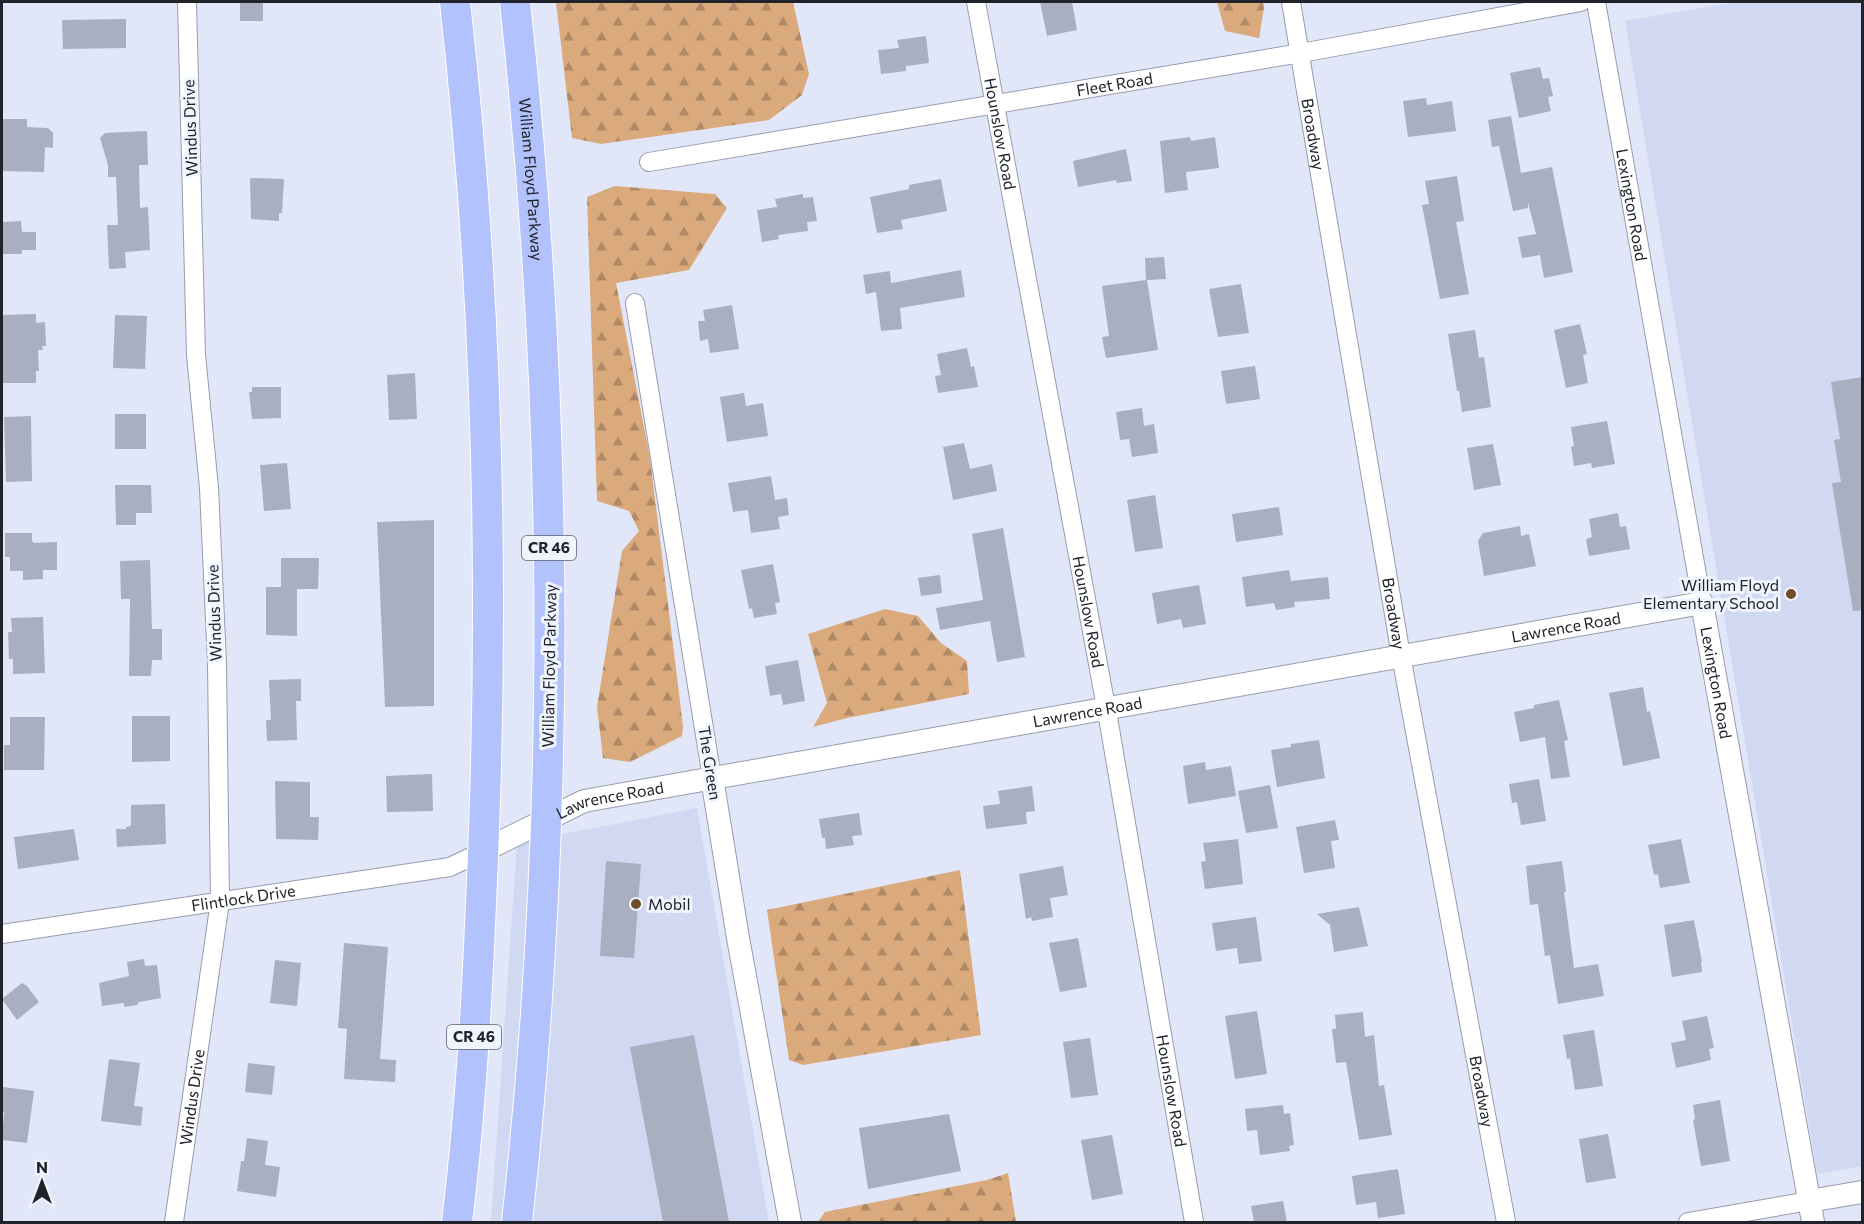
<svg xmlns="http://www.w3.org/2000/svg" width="1864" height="1224" viewBox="0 0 1864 1224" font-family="Commissioner,sans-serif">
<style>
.built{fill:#d1d8f1}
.forest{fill:url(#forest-firs)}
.building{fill:#a9afc0}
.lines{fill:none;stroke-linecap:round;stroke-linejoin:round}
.minor-casing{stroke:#979cad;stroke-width:20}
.tertiary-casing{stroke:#979cad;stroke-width:24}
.trunk-casing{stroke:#fff;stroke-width:32}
.minor{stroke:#fff;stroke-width:18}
.tertiary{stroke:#fff;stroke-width:22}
.trunk{stroke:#b2c2fc;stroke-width:30}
.poi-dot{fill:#724e28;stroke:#f0f4ff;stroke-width:2}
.labels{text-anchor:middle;stroke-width:6;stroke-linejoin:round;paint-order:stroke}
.shield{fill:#f0f4ff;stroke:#5f626a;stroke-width:1.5}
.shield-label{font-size:15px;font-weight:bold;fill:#21232a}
.street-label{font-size:16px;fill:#21232a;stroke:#f0f4ff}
.poi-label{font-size:16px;fill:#21232a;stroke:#f0f4ff;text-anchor:end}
</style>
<defs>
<pattern id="forest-firs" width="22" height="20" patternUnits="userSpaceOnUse" patternTransform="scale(1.5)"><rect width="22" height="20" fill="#daaa7c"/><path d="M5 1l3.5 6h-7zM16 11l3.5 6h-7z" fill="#b08a66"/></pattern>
</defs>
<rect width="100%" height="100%" fill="#e1e6f9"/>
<g class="built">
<path d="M1736,2H1862V1166L1817,1174L1625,21Z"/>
<path d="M697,808L769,1222H491L517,843Z"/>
</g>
<g class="forest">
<path d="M556,2H793L809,74L802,95L769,120L601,144L572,138Z"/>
<path d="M1217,2H1263L1264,8L1259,38L1225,31Z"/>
<path d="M615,186L715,194L727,208L689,270L616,283L650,458L683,726L682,736L630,762L603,758L597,707L622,551L639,531L629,511L597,501L587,197Z"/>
<path d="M885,609L918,616L941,643L967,661L969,694L847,718L813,727L827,703L808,634Z"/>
<path d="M960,870L981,1035L803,1065L789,1060L767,910Z"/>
<path d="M1008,1173L1016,1222H818L825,1212L987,1180Z"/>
</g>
<g class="building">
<rect x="240" y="2" width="23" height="19"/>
<path d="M1040,2H1072L1077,30L1047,36Z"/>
<path d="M126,19V48L63,49L62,20Z"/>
<path d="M926,36L929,63L906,66V71L881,74L878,50L899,48L897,40Z"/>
<path d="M1540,67L1543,79L1549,78L1553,96L1548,97L1551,111L1519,118L1510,73Z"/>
<path d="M1426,98L1427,105L1452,101L1456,131L1408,137L1403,101Z"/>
<path d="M1511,116L1521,173L1552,167L1573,272L1544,278L1540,255L1522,258L1518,237L1536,234L1528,202V208L1513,211L1499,146L1492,147L1488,120Z"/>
<path d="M2,119H27V127L48,128L53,133V148L45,147L44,172L2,171Z"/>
<path d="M147,131L148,165H139L140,208L148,207L150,250L125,252L126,268L109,269L107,225H118L116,177H108V165L100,138L105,133Z"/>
<path d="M1190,137L1191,141L1215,137L1219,168L1186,172L1188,190L1165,193L1160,141Z"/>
<path d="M1126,149L1132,181L1117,183L1116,180L1078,187L1073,161Z"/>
<path d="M1457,176L1464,221L1456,222L1469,294L1440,299L1422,205L1429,204L1425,181Z"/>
<path d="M250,178L284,179L282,213H279V221L251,219Z"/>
<path d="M941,179L947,211L901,220L903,229L877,233L870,197L909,189V185Z"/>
<path d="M803,194V198L813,197L817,221L807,222L808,231L778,235L779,239L762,242L757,210L777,207L775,199Z"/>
<path d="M21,221L22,232H36V250H22V254H2V222Z"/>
<path d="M1164,257L1166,279L1147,280L1158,350L1106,358L1102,337L1109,336L1102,286L1146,280L1145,258Z"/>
<path d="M961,270L965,297L900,308L902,329L881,331L876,292L866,294L863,275L890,271L891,283Z"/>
<path d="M1241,284L1249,333L1218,337L1209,289Z"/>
<path d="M732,305L739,349L710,353L708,339L700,341L698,321H705L703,310Z"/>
<path d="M36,314V323L45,322L46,346H42L43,350H38L39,371H36V383H3L2,315Z"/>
<path d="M115,315L147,316L145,369L113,368Z"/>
<path d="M1580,324L1587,354L1583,355L1588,383L1566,388L1554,330Z"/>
<path d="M1475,330L1479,358L1484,357L1491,407L1462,412L1459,391H1457L1448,334Z"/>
<path d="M967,348L971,367L974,366L978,387L938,393L935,376L941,375L937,354Z"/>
<path d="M1255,366L1260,399L1226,404L1221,371Z"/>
<path d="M415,373L417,419L389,420L387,375Z"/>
<path d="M1863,377V610L1853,611L1832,483L1841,482L1834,440L1840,439L1831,382Z"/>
<path d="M252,387H281V418L252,419L249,392H252Z"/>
<path d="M744,393L746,406L763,403L768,436L727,442L720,397Z"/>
<path d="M1142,408L1144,426L1154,424L1158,453L1132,457L1129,439L1120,440L1116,412Z"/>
<rect x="115" y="414" width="31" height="35"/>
<path d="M31,416L32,481L6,482L4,417Z"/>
<path d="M1607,421L1615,464L1592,468L1591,463L1574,466L1571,447L1574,446L1571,427Z"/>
<path d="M964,443L970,469L992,464L997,491L953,500L943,447Z"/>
<path d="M1493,444L1501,485L1474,490L1467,448Z"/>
<path d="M287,463L291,509L264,511L260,465Z"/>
<path d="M771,476L775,500L787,498L789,515L778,517L780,529L751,533L748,510L733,512L728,483Z"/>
<path d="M115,485H151L152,513H136V525H116Z"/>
<path d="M1155,495L1163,548L1135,552L1127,500Z"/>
<path d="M1279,507L1283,535L1236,542L1232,514Z"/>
<path d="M1618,513L1620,527L1626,526L1630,549L1589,556L1586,539L1592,537L1589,519Z"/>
<path d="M434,520V706L385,707L377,522Z"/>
<path d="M1520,526L1521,536L1529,534L1536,566L1484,576L1478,541L1483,533Z"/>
<path d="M1003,528L1025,657L997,662L990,621L940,630L936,608L983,600L972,534Z"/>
<path d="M5,533H32V541L34,543L57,542V570H43V579L23,580V571H10V557H5Z"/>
<path d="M281,558H319L318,589H297V636L266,635V587H281Z"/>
<path d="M150,560L152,629H162V660H152L151,676H129L130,599H121L120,561Z"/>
<path d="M773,564L780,602L775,603L777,614L754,618L752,608L749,609L741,570Z"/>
<path d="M1289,570L1291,581L1328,577L1330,599L1294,602L1295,607L1276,610L1274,603L1246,607L1242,577Z"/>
<path d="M940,575L942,593L921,596L918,578Z"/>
<path d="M1199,585L1206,624L1183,628L1181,619L1157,624L1152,593Z"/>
<path d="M43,617L45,673L13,674V659H9L8,632H12L11,618Z"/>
<path d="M798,660L805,701L783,705L781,694L770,696L765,666Z"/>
<path d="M301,679V701H296L297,740L267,741L266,720H271L269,680Z"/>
<path d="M1643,687L1647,712L1650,711L1660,758L1623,766L1609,693Z"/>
<path d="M1559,700L1568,740L1564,741L1570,777L1551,779L1545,737L1520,742L1514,712L1534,708V705Z"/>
<path d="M132,716H170V761L132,762Z"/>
<path d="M10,717H45L44,770H4V745H10Z"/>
<path d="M1319,740L1325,778L1277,787L1271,750L1291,747V744Z"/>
<path d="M1205,762L1206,770L1231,766L1236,796L1188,804L1183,766Z"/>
<path d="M432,774L433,811L387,812L386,776Z"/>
<path d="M1539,779L1546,821L1521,825L1517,802L1512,803L1509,784Z"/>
<path d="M275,781L310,782V817H319L318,840L276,839Z"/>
<path d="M1270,785L1278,828L1246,833L1238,791Z"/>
<path d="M1032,786L1035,811L1026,812L1027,824L986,829L983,806L1000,804L998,791Z"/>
<path d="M165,804L166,844L117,847L116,829H126V827L131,826V805Z"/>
<path d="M859,813L862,835L852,836L854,845L826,849L825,838H822L819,819Z"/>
<path d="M1335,820L1339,840L1331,841L1335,868L1304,873L1296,827Z"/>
<path d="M74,829L79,860L18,869L14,837Z"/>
<path d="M1238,839L1243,884L1205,889L1201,862L1206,861L1203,843Z"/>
<path d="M1681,839L1690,883L1660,888L1658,874L1654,875L1648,845Z"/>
<path d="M606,861L641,864L634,958L600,956Z"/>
<path d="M1562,861L1566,892H1564L1574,968L1598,964L1604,996L1558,1004L1550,955L1545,956L1538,904L1530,905L1526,866Z"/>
<path d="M1063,866L1068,895L1050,898L1053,917L1032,921L1031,917L1026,919L1019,874Z"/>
<path d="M1359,907L1368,946L1334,952L1330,925L1317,914Z"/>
<path d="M1256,917L1262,961L1239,964L1237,948L1216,951L1212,923Z"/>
<path d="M1694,920L1702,962H1701L1702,972L1672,977L1664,925Z"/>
<path d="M1078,938L1087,987L1060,992L1049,943Z"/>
<path d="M344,943L388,947L380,1059L396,1060L395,1082L344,1079L347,1029L338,1028Z"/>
<path d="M144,959L145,966L157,965L161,998L139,1002L137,1005L124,1007V1003L102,1006L99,983L129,976L127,962Z"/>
<path d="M275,960L301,963L297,1006L270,1003Z"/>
<path d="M22,983L27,986L39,1002L17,1020L2,999Z"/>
<path d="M1257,1011L1267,1074L1235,1079L1225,1016Z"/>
<path d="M1363,1012L1365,1037L1374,1035L1379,1086L1384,1085L1392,1135L1359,1140L1346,1062L1336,1063L1332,1029H1336L1335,1015Z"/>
<path d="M1707,1016L1714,1048L1709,1049L1711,1060L1676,1068L1671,1043L1686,1040L1682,1021Z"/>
<path d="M1594,1030L1603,1086L1575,1090L1570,1058L1567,1059L1563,1035Z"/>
<path d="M694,1035L729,1222H663L630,1047Z"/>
<path d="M1090,1038L1098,1095L1071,1098L1063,1042Z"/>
<path d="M109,1059L140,1063L134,1106L143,1107L141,1126L101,1121Z"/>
<path d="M248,1063L275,1066L272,1095L245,1092Z"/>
<path d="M3,1087L34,1091L27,1143L2,1140L4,1112H2Z"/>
<path d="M1720,1100L1730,1161L1701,1166L1693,1120L1695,1119L1693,1105Z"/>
<path d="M1283,1105L1284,1114L1290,1113L1294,1145L1289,1146L1290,1151L1260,1155L1257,1130L1247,1131L1245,1109Z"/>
<path d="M949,1114L961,1171L868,1189L859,1128Z"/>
<path d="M1608,1134L1616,1178L1586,1183L1579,1139Z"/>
<path d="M1112,1135L1123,1194L1092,1200L1081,1140Z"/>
<path d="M247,1138L268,1141L265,1165L280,1167L276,1197L237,1191L241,1161H244Z"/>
<path d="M1398,1169L1405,1214L1378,1218L1376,1202L1356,1205L1352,1176Z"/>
<path d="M1283,1201L1287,1222H1254L1251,1206Z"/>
</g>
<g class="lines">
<g class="minor-casing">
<g id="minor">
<path id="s1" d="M976,2L1110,729L1194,1222"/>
<path id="s2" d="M1291,2L1401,656L1506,1222"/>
<path id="s3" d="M1596,2L1702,603"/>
<path id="s4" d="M649,162L1301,53L1581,2"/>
<path d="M635,303L712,778"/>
<path id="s5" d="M2,934L450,867L483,851"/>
<path id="s6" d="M174,1222L220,901L217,663L209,488L196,355L187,2"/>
<path d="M1688,1222L1809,1201"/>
</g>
</g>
<g class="tertiary-casing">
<g id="tertiary">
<path d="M712,778L738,938L790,1222"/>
<path id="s7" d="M483,851L584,801L1702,603L1813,1222"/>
<path d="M1809,1201L1862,1192"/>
</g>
</g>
<g class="trunk-casing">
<g id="trunk">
<path d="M455,2C486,277 494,553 484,830C479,961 473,1092 457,1222"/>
<path id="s8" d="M515,2C559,407 562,817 517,1222"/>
</g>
</g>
<use href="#minor" class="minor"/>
<use href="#tertiary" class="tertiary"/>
<use href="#trunk" class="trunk"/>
</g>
<g class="poi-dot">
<circle cx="1791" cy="594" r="6"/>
<circle cx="636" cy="904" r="6"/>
</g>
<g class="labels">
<g class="shield">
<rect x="522" y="536" width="54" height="24" rx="4.5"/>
<rect x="447" y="1025" width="54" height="24" rx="4.5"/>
</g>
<g class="shield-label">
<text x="549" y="553">CR 46</text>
<text x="474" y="1042">CR 46</text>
</g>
<g class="street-label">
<text dy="6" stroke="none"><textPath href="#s4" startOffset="472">Fleet Road</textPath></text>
<text transform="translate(190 128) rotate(-92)" y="6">Windus Drive</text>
<text dy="6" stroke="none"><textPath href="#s2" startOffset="134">Broadway</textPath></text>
<text dy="6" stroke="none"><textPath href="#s1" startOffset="134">Hounslow Road</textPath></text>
<text dy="6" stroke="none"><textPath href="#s8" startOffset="178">William Floyd Parkway</textPath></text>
<text dy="6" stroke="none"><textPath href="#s3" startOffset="206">Lexington Road</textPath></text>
<text dy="6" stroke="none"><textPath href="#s1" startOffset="620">Hounslow Road</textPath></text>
<text transform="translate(214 613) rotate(-92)" y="6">Windus Drive</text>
<text dy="6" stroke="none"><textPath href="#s2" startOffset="620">Broadway</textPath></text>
<text dy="6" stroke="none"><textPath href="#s7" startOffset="1110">Lawrence Road</textPath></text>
<text transform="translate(549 666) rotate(-89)" y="6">William Floyd Parkway</text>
<text dy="6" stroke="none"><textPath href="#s7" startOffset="1329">Lexington Road</textPath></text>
<text dy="6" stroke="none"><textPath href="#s7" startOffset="624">Lawrence Road</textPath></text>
<text transform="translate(710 763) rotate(81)" y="6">The Green</text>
<text dy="6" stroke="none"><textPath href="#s7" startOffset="138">Lawrence Road</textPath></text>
<text dy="6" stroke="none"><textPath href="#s5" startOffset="244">Flintlock Drive</textPath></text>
<text dy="6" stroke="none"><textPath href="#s1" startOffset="1106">Hounslow Road</textPath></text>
<text dy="6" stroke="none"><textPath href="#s2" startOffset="1106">Broadway</textPath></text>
<text dy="6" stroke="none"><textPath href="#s6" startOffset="126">Windus Drive</textPath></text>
</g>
<g class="poi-label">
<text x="1779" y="591">William Floyd<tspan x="1779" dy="18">Elementary School</tspan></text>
<text x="648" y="910" text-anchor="start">Mobil</text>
</g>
</g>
<rect width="1864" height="1224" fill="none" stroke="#21232a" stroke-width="6"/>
<g transform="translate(42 1182)" stroke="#f0f4ff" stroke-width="4.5" paint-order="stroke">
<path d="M0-4.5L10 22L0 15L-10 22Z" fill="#21232a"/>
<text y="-9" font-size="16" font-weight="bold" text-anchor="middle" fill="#21232a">N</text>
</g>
</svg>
